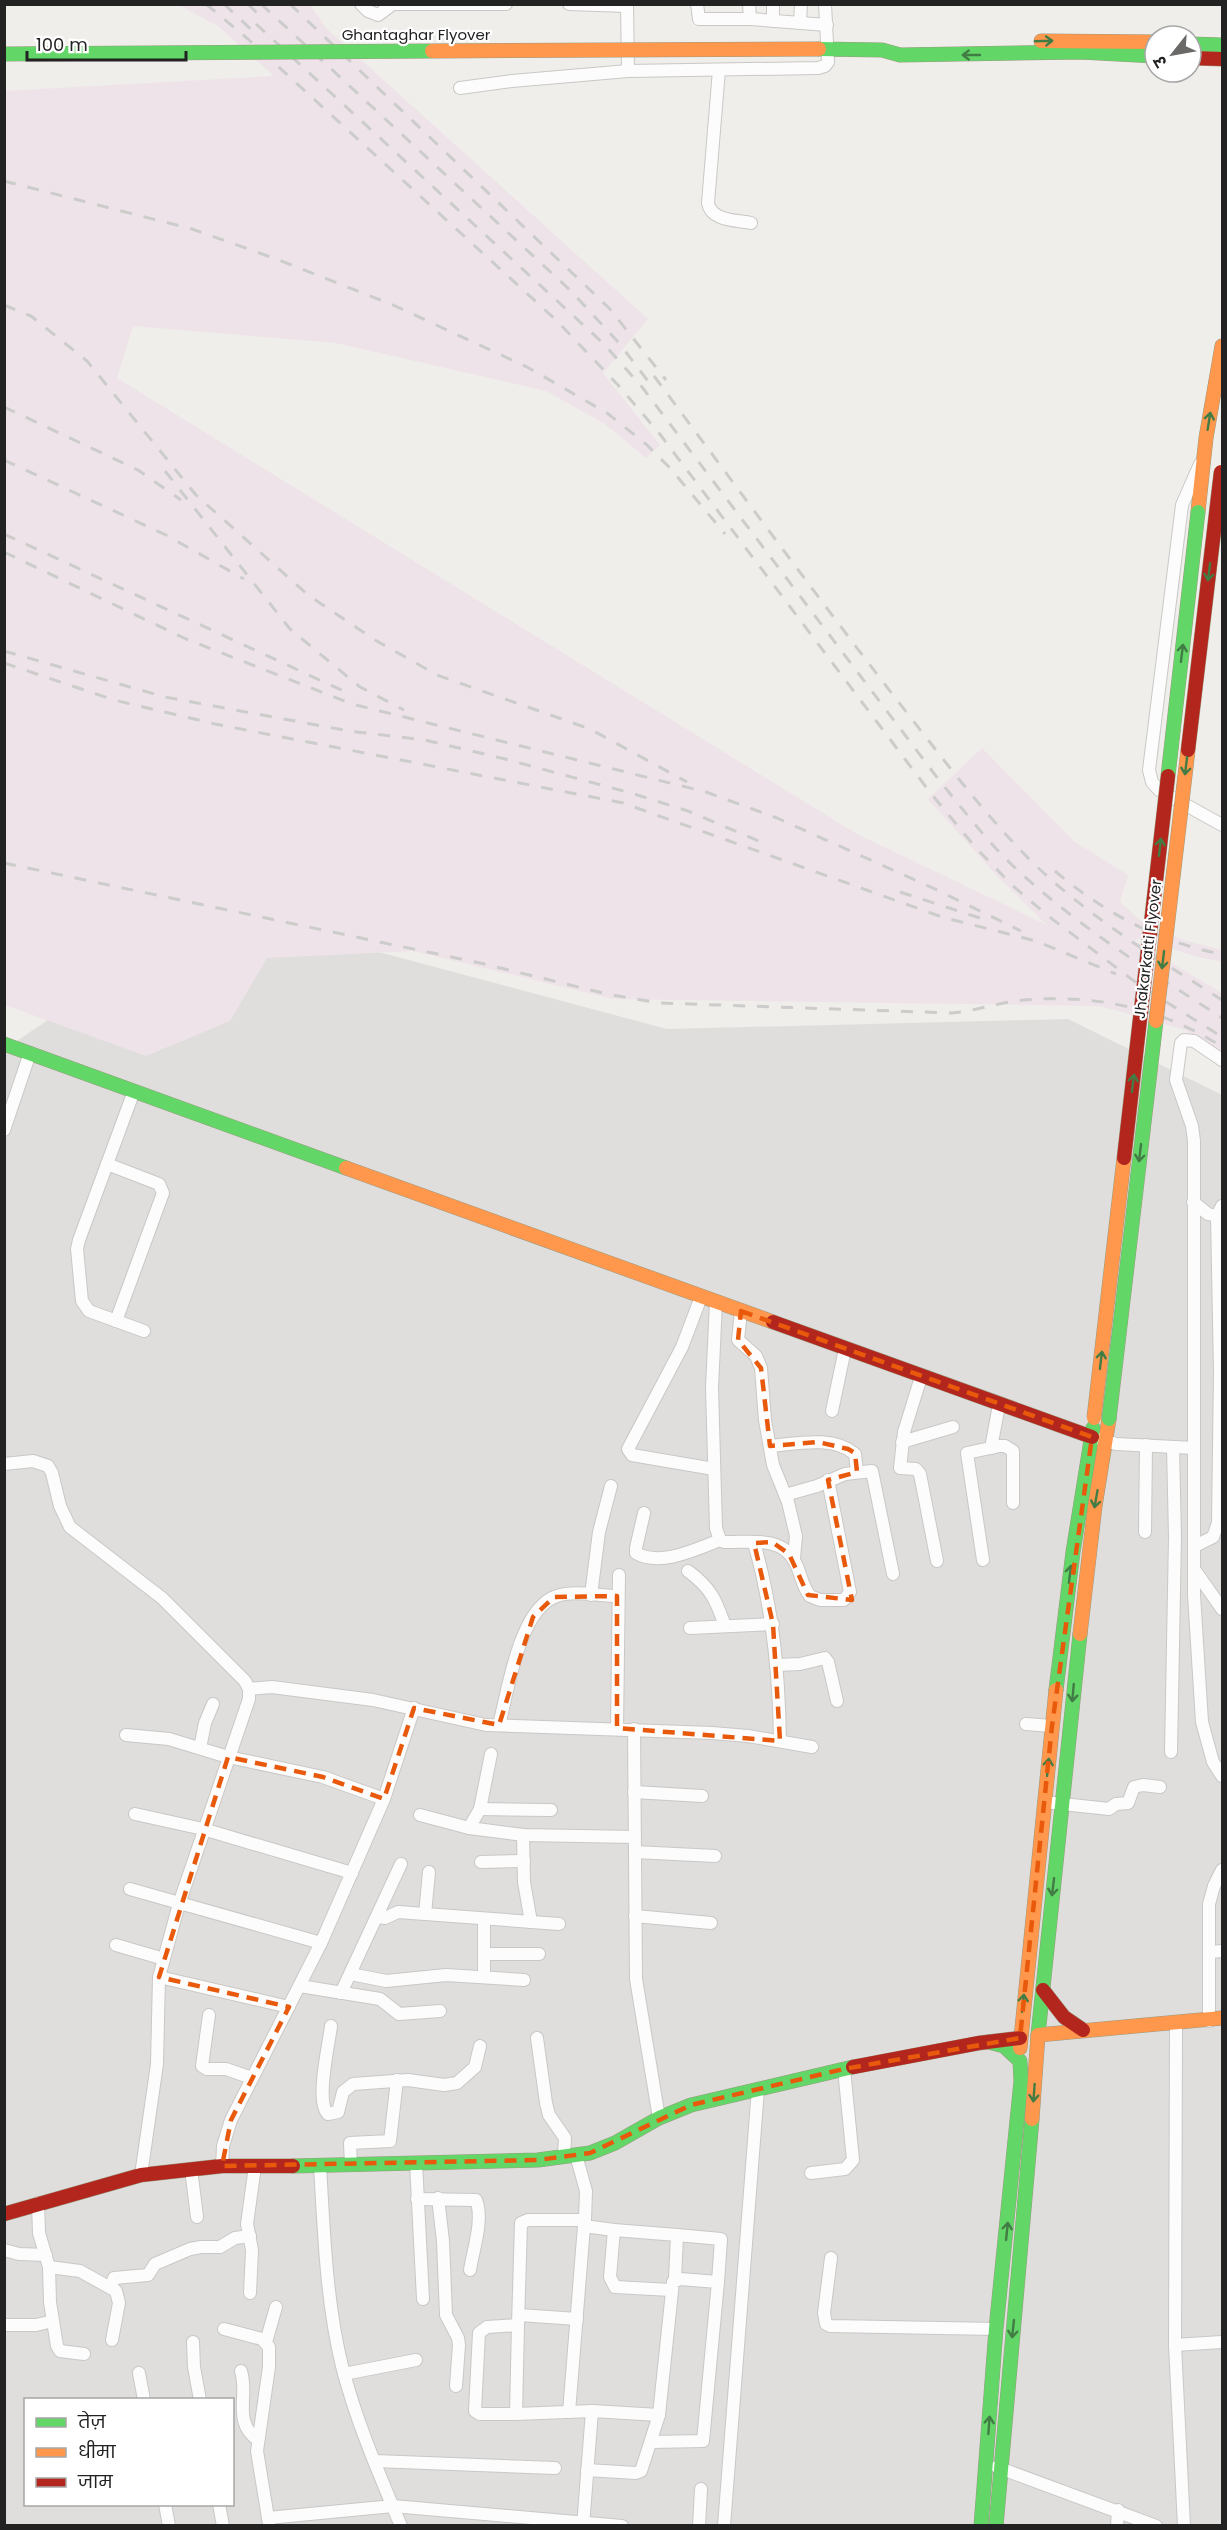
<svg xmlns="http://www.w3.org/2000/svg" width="1227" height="2530" viewBox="0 0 1227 2530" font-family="Poppins,'Noto Sans Devanagari',sans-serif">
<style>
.residential{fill:#dfdedc;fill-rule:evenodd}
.railway{fill:#eee3e9}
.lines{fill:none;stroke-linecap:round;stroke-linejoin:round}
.street-casing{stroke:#c9c8c6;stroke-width:14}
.fast-casing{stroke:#9a9b80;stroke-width:15}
.slow-casing{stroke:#9a9b80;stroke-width:15}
.jam-casing{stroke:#9a9b80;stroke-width:15}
.street{stroke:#fdfcfc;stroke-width:12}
.fast{stroke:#63d668;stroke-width:14}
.slow{stroke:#ff974d;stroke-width:14}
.jam{stroke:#b3261e;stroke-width:14}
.rail{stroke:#cccccb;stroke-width:3;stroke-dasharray:12 12;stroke-linecap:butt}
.fast-bridge-casing{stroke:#9a9b80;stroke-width:15;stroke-linecap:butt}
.slow-bridge-casing{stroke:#9a9b80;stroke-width:15;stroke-linecap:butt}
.jam-bridge-casing{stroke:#9a9b80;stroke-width:15;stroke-linecap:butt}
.fast-bridge{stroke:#63d668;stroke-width:14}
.slow-bridge{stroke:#ff974d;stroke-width:14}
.jam-bridge{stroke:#b3261e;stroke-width:14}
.oneway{stroke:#427c45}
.marked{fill:none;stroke:#e8590c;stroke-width:4.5;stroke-dasharray:12 8;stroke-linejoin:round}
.labels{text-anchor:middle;stroke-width:4.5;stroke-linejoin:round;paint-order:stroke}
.street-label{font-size:15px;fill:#222;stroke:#fff}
</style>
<rect width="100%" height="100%" fill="#f0eeea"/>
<path class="residential" d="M214,908L667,1029L1068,1019L1222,1095V2525L5,2526V1049ZM26,2400H232V2504H26Z"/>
<path class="railway" d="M179,5H310L327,29L648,319L603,373L660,445L646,458L605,424L546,391L336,343L133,326L117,378L857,834L1047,925L997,876L928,799L982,748L1075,842L1128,875L1120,902L1142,922L1183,940L1222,950V962L1197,957L1140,938L1135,941L1222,993V1053L1185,1030L1100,1006L613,999L413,951L267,958L230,1021L146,1056L5,1005L4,91L274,76L219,27Z"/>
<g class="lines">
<g class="street-casing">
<g id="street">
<path d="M361,4L368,11L378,15L393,4"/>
<path d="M394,4H506"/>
<path d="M569,4L627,6"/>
<path d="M627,4L628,71"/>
<path d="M697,4L699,19H750L827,25"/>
<path d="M749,4L750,19"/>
<path d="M773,21V4"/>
<path d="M800,23L801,4"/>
<path d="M719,70L708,203C711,221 736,220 751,223"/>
<path d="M460,88L512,81L628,71L818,68L825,66L828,62L825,4"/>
<path d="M1200,464L1182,505L1149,770L1152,782L1159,790L1222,825"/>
<path d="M1222,1060L1194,1041L1184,1040L1181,1043L1176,1080L1192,1126L1194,1141V1595L1202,1722L1213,1762L1222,1776"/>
<path d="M134,1091L79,1240L77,1249L82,1301L89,1311L144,1331"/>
<path d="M4,1130L30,1053"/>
<path d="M107,1164L159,1184L163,1193L116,1321"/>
<path d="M1193,1202L1208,1214L1217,1216"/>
<path d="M701,1297L682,1347L628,1449L632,1455L714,1469"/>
<path d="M716,1302L712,1388L716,1528L720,1540L724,1542C748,1543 782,1535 795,1562C801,1573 802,1587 810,1596L820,1600H844L850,1592L828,1480"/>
<path d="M741,1311L738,1340L756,1356L761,1368L765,1420L773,1465L788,1502L796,1536L794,1558"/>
<path d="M921,1377L904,1432L900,1468L916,1469L920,1474L937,1561"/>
<path d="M832,1411L845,1349"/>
<path d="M1100,1439L1116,1444L1194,1448"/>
<path d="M902,1442L953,1427"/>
<path d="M770,1446C795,1444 833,1435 855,1454L857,1472"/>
<path d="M991,1448L999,1405"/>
<path d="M4,1464L33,1461L48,1466L52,1473L60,1506L70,1527L162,1598L245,1681L249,1689V1699L179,1904L159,1977L157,2064L141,2175"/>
<path d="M785,1495L817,1486L845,1474L872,1471L893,1574"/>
<path d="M644,1513L636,1548V1553C660,1567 697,1549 720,1540"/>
<path d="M1145,1532L1146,1445"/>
<path d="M754,1543C773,1608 779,1673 780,1741"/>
<path d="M1195,1546L1213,1537L1218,1523L1220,1372L1217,1216L1222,1206"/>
<path d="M983,1560L967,1453L1000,1446H1005L1013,1451V1503"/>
<path d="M1194,1569L1222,1609"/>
<path d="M688,1571C711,1588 716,1600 725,1626"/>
<path d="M591,1595L599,1532L611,1486"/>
<path d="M690,1628L773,1624"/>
<path d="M776,1665L800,1664L825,1658L828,1662L837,1701"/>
<path d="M249,1689L272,1687L373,1700L486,1725L712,1733L748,1736L812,1747"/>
<path d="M1026,1724L1052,1726"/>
<path d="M499,1725C508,1691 519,1608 557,1596C575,1590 599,1596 617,1596"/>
<path d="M617,1728L619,1575"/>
<path d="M634,1729L636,1979L659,2118"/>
<path d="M126,1735L169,1739L228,1757L323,1777L384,1799"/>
<path d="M200,1748L205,1723L213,1704"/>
<path d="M1171,1752L1175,1537L1173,1447"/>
<path d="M634,1792L702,1796"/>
<path d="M1044,1802L1109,1809L1116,1804L1128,1803L1134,1787L1143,1785L1160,1787"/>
<path d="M480,1809L551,1810"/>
<path d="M135,1814L203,1829L352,1873"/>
<path d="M420,1815L469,1828L523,1835L635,1837"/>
<path d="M469,1828L480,1809L491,1754"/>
<path d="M523,1835L524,1882L531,1922"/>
<path d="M635,1852L715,1856"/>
<path d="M481,1862L524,1861"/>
<path d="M130,1889L321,1943"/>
<path d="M425,1914L429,1872"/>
<path d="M635,1916L711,1923"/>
<path d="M377,1917L385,1918L398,1912L559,1924"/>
<path d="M116,1945L164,1959"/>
<path d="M1210,1952L1222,1951"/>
<path d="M484,1954H539"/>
<path d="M351,1974L386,1981L446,1975L524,1980"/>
<path d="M159,1977L289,2007"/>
<path d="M484,1977V1919"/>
<path d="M300,1986L380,1999L399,2014L440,2011"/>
<path d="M341,1993L401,1864"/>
<path d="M209,2015L202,2066L207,2069H226L252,2078"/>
<path d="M1209,2021V1904L1214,1886L1222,1870"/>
<path d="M1176,2024L1175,2345L1184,2526"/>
<path d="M331,2026C329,2044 315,2102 328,2114L338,2112L343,2092L353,2084L408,2080L444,2085L457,2083L475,2067L480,2046"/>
<path d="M537,2038L546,2103L549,2115L565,2138L564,2156"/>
<path d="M416,2163L423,2299"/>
<path d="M351,2165L350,2143L390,2141L397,2080"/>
<path d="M222,2166L223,2146L231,2120L321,1943L384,1799L414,1708"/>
<path d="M320,2166C324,2232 326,2301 342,2366C356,2421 379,2474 401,2526"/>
<path d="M191,2169L197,2217"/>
<path d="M811,2173L845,2169L853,2160L844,2069"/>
<path d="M438,2198L443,2241L446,2315L458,2338L459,2345L456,2386"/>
<path d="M417,2199L476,2200C484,2219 473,2250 470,2270"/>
<path d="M38,2203L39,2233L49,2267L50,2302L57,2346L60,2351L84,2354"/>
<path d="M585,2220L584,2226L614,2230"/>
<path d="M677,2235L721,2239L718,2282"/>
<path d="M4,2250L19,2254L46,2255"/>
<path d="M831,2258L824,2313L826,2324L830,2326L996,2329"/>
<path d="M49,2267L80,2271L116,2291L119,2303L112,2340"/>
<path d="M111,2287L114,2278L148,2275L155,2264L190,2249L201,2247H220L235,2238L250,2236"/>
<path d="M671,2290L615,2287L610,2277L614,2230L677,2235L675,2279"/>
<path d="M250,2293L252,2250L247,2224L255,2166"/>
<path d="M519,2315L577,2319"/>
<path d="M4,2325H36L53,2321"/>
<path d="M518,2325L521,2223L528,2220H585L586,2191L576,2155"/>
<path d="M224,2329L262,2339L269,2347V2367L257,2451L269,2524"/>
<path d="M193,2342L194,2367L200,2400"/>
<path d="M266,2342L276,2307"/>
<path d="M1175,2345L1222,2342"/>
<path d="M241,2371C249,2396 232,2422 258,2440"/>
<path d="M139,2373L144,2400"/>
<path d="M344,2374L416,2360"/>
<path d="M569,2412L584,2226"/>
<path d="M516,2414H480L475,2411L479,2333L487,2327L518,2325L516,2414L592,2411"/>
<path d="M375,2461L555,2468"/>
<path d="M997,2467L1156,2526"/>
<path d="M587,2470L636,2473L641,2471L659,2415"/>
<path d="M165,2504L169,2526"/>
<path d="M219,2504L223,2526"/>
<path d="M268,2518L393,2506L622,2526"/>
<path d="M583,2526L592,2411L659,2415L673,2282L680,2279L718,2282L703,2441L652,2442"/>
<path d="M699,2526L701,2489"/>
<path d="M724,2526L758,2089"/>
<path d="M1117,2526L1118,2510"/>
</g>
</g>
<g class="fast-casing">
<g id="fast">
<path d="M1191,44L1222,45"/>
<path d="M819,49L882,50L900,55L1080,52L1155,56"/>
<path d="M4,1044L346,1168"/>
<path d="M1056,1690L1073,1552L1093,1428"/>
<path d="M1038,2035L1080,1634"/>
<path d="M293,2166L538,2160L590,2153L615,2143L659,2118L691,2105L853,2067"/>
<path d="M981,2526L996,2329L1021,2081L1020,2061L1004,2046L989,2042"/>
<path d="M996,2526L1032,2119"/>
</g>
</g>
<g class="slow-casing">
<g id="slow">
<path d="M1041,41L1155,42"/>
<path d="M1198,512L1206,438L1222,346"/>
<path d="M346,1168L773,1322"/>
<path d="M1080,1634L1095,1506L1109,1419"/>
<path d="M1020,2048L1056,1690"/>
<path d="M1032,2119L1038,2035L1222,2018"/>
</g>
</g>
<g class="jam-casing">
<g id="jam">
<path d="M1191,58L1222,59"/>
<path d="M773,1322L1092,1437"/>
<path d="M1043,1990L1064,2017L1083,2030"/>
<path d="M853,2067L979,2043L1020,2038"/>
<path d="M4,2214L141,2175L222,2166H293"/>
</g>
</g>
<use href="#street" class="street"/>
<use href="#fast" class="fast"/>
<use href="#slow" class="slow"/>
<use href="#jam" class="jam"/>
<g class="rail">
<path d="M206,4L248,39L556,320L618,385L659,433L929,791L976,848L1012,885L1047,915L1138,984L1222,1037"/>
<path d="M224,4L259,37"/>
<path d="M248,4L265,21"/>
<path d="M261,4L570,290L619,343L654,389"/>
<path d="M290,4L610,309L666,380"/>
<path d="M256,24L604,344L642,387L939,780C966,813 992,848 1024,876C1085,931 1154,974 1222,1018"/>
<path d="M4,181L192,229L279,260L393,305L527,367L607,413L647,445L670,468L725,534"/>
<path d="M4,305L31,316L87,361L196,495L308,595L375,640L437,675L590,729L687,782"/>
<path d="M654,376C733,482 812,590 893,695C938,752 981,811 1032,862C1089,917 1156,958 1222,1000"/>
<path d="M4,407L138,470L181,500"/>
<path d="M4,460L166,535L244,579"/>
<path d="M165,471L290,629L360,687L404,710"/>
<path d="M4,534L350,694"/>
<path d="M4,552L186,639L352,704L706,792L777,818L935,889L1021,931"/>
<path d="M4,651L165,697L349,731L425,740L505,759L631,793L688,811L761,842"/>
<path d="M4,663L114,700L215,724L623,803L942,917L1036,941L1116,974"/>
<path d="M4,863L480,963L607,994L660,1003L952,1013C976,1011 1000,1002 1024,1000C1095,994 1163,1008 1222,1047"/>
<path d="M1055,871C1103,912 1160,943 1222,954"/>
<path d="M900,892L980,918"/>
</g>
<g class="fast-bridge-casing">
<g id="fast-bridge">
<path d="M4,54L432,51"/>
<path d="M1168,776L1198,512"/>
<path d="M1109,1419L1156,1021"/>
</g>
</g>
<g class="slow-bridge-casing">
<g id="slow-bridge">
<path d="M432,51L819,49"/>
<path d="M1156,1021L1188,750"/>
<path d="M1094,1418L1124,1158"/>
</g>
</g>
<g class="jam-bridge-casing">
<g id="jam-bridge">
<path d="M1188,750L1221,472"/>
<path d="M1124,1158L1168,776"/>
</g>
</g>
<use href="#fast-bridge" class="fast-bridge"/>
<use href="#slow-bridge" class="slow-bridge"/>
<use href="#jam-bridge" class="jam-bridge"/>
</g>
<defs><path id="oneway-shaft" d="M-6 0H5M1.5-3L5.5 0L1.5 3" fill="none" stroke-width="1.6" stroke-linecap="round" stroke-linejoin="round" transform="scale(1.5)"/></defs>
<g class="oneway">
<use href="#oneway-shaft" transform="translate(1044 41) rotate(-2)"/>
<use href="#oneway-shaft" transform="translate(971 55) rotate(180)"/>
<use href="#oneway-shaft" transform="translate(1209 421) rotate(-81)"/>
<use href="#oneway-shaft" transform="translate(1209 572) rotate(97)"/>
<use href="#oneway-shaft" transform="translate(1182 653) rotate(-83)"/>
<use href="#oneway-shaft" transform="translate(1186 766) rotate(97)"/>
<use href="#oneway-shaft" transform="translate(1160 847) rotate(-83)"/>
<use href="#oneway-shaft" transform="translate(1163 960) rotate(97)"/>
<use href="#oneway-shaft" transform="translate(1133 1083) rotate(-83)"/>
<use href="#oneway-shaft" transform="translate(1140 1153) rotate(97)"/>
<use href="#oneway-shaft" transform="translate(1101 1360) rotate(-83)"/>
<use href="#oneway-shaft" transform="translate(1096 1499) rotate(100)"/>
<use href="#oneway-shaft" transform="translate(1070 1574) rotate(-83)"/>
<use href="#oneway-shaft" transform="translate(1073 1693) rotate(95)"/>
<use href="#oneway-shaft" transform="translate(1048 1767) rotate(-84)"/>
<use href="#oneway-shaft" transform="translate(1053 1887) rotate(97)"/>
<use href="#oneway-shaft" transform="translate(1023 2003) rotate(-84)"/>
<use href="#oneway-shaft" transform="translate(1034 2093) rotate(94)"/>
<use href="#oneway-shaft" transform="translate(1007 2231) rotate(-84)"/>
<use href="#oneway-shaft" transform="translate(1013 2329) rotate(96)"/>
<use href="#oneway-shaft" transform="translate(989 2425) rotate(-86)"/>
</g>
<path class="marked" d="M741,1311L1092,1437L1052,1726L1020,2038L844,2069L691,2105L590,2153L538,2160L222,2166L231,2120L289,2007L159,1977L228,1757L323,1777L384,1799L414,1708L499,1725L533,1617L554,1597L617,1596V1728L780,1741L773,1624L754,1543L772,1542L789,1554L808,1595L852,1600L828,1480L857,1472L855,1453L848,1449L818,1442L770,1446L761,1368L738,1340Z"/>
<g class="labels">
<g class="street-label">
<text x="416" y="40">Ghantaghar Flyover</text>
<text transform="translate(1148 949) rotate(-83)" y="5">Jhakarkatti Flyover</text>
</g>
</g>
<rect width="1227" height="2530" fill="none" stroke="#222222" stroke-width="12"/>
<rect x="24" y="2398" width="210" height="108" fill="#ffffff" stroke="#a7a7a7" stroke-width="1.5"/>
<rect x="36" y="2418" width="30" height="9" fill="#63d668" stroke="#a7a7a7" stroke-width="1.5"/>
<text x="78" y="2428" font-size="18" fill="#222222">तेज़</text>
<rect x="36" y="2448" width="30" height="9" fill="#ff974d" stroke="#a7a7a7" stroke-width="1.5"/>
<text x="78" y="2458" font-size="18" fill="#222222">धीमा</text>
<rect x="36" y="2478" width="30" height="9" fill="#b3261e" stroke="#a7a7a7" stroke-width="1.5"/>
<text x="78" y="2488" font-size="18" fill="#222222">जाम</text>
<g transform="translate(1173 54) rotate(239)"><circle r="28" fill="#ffffff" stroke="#a7a7a7" stroke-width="1.5"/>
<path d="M0-4.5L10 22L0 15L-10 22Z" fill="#6a6968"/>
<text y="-9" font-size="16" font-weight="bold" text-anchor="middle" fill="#222222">उ</text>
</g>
<path d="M27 51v9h159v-9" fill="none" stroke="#222222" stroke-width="3"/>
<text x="36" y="51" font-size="18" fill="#222222" stroke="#ffffff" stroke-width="4.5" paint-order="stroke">100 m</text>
</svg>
